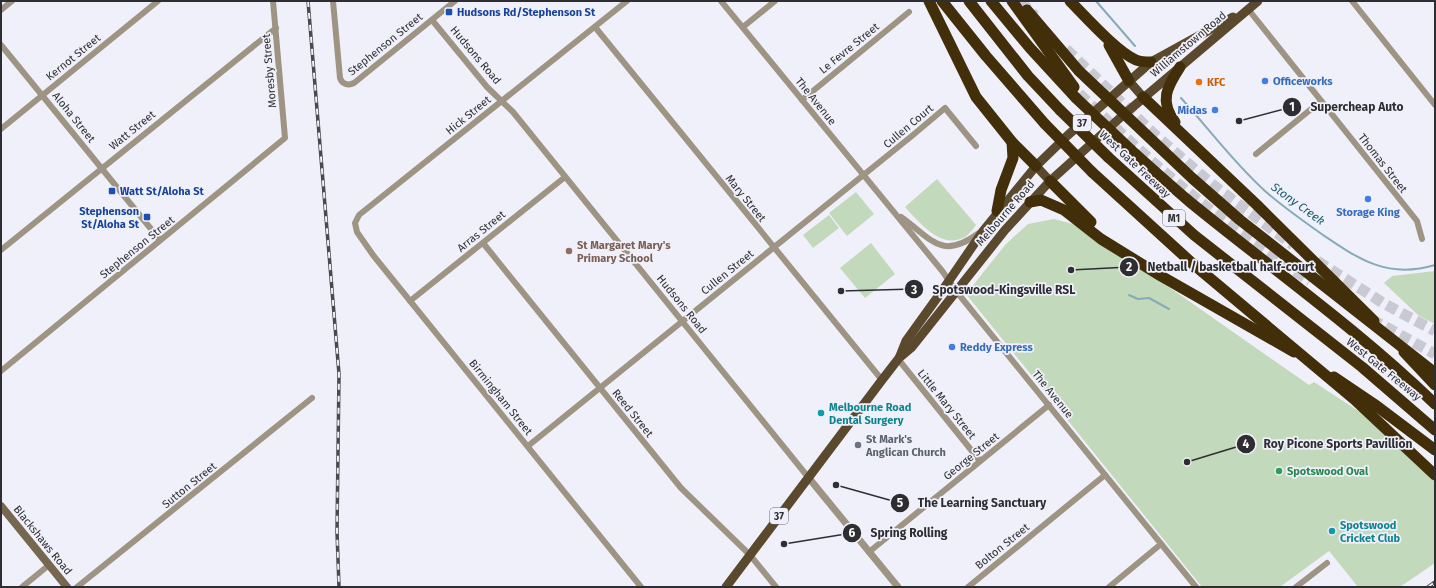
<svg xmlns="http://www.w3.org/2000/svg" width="1436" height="588" viewBox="0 0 1436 588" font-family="'Fira Sans',sans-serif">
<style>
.green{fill:#c3d9bb}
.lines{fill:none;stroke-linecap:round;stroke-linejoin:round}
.stream{stroke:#86abb6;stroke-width:2}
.motorway-tunnel{stroke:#c9c9d3;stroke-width:11;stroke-dasharray:11 5.5;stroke-linecap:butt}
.minor{stroke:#9e9484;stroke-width:6}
.tertiary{stroke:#9e9484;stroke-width:7}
.secondary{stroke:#766850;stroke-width:8}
.primary{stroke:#5a492c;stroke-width:9}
.motorway{stroke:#422f09;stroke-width:11}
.rail-casing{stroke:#49494e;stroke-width:3.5}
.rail{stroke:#f0f0fb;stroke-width:2;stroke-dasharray:6;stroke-linecap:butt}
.motorway-bridge{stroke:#422f09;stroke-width:11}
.transit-dot{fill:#1a4fb4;stroke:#f0f0fb;stroke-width:1.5}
.shop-dot{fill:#3f7fe0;stroke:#f0f0fb;stroke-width:1.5}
.food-dot{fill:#e8710a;stroke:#f0f0fb;stroke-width:1.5}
.education-dot{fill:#8d6e63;stroke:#f0f0fb;stroke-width:1.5}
.culture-dot{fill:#0f9aa8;stroke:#f0f0fb;stroke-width:1.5}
.worship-dot{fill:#6b7280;stroke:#f0f0fb;stroke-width:1.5}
.leisure-dot{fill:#2e9e5b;stroke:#f0f0fb;stroke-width:1.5}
.labels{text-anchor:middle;stroke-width:3.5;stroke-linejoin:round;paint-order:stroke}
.shield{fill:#f0f0fb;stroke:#68686e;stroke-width:1}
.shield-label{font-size:10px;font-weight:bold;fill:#2e2e32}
.transit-label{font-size:11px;font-weight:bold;fill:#164399;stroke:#f0f0fb;text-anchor:start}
.street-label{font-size:11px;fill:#2e2e32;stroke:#f0f0fb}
.shop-label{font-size:11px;font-weight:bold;fill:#366cbe;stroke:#f0f0fb;text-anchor:start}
.food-label{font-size:11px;font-weight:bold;fill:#c56008;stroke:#f0f0fb;text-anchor:start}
.education-label{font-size:11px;font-weight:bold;fill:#785e54;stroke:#f0f0fb;text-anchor:start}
.culture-label{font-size:11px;font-weight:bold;fill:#0d838f;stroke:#f0f0fb;text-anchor:start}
.worship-label{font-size:11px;font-weight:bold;fill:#5b616d;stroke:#f0f0fb;text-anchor:start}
.leisure-label{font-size:11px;font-weight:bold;fill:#27864d;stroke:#f0f0fb;text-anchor:start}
.water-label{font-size:12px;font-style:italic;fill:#175d6d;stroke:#f0f0fb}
.leader{fill:none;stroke:#2e2e32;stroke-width:1.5}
.callout-dot{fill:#2e2e32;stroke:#f0f0fb;stroke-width:1.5}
.mark-label{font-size:12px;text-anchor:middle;font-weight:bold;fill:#fff}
.callout-label{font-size:12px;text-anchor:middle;font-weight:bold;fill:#2e2e32;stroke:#f0f0fb;stroke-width:3.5;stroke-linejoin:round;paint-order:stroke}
</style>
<rect width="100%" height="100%" fill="#f0f0fb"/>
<g class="green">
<path d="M937,179L976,225C973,229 969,234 965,237C941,250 920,223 905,207Z"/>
<path d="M856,192L874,214L847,236L829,213Z"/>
<path d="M829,215L839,228L813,248L803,235Z"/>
<path d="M1054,219L1073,224L1176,292L1309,385L1314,382L1372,420L1435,471V563L1400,587H1358L1329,551L1280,587H1202L966,294L1006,244L1028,224Z"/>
<path d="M871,243L895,274L865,298L840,268Z"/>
<path d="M1435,271V324L1418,315L1384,283L1392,276Z"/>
</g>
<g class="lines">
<g class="stream">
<path d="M1096,1L1135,46"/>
<path d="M1181,98C1209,129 1234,163 1265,191C1283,207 1303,221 1323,235C1360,260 1388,279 1435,265"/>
<path d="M1129,295L1138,299L1149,298L1169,309"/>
</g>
<g class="motorway-tunnel">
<path d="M1020,1L1035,16"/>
<path d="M1066,49L1154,134L1213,185L1293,245"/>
<path d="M1067,82C1092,106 1117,130 1143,153C1195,201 1252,242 1310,281"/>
<path d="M1317,261L1383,303L1435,331"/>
<path d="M1371,319L1435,354"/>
</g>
<g class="minor">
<path d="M333,1L340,78C342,84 348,86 354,83L455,1"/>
<path d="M627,1L359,215L355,223L357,232L373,255L641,587"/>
<path d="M721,1L943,272L956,291L1196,587"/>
<path d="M1352,1L1435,105"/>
<path d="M1248,9L1417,221L1422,239"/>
<path d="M1,10L12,1"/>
<path d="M432,20L487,87L513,112L808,477"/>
<path d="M595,27L882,380"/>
<path d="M743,27L775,1"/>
<path d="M1,45L160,240"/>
<path d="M802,100L909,12"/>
<path d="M1,129L158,1"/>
<path d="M1256,154L1321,101"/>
<path d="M901,217C932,239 941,261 979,233"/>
<path d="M483,243L681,488L750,555L776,587"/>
<path d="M1,250L276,28"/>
<path d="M410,301L565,177"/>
<path d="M898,359L980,461"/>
<path d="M1,371L285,138L273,1"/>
<path d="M528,446L913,135L945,108L976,146"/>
<path d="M869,552L1049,405"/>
<path d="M22,587L49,565"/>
<path d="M77,587L312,398"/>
<path d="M968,587L1105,475"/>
<path d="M1109,587L1161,544"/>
<path d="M1296,587L1327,563"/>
</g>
<path class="tertiary" d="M808,477L898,587"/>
<path class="secondary" d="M1,506L67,587"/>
<g class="primary">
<path d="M1129,81L1143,97"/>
<path d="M1036,166L1050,181"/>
<path d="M900,356L906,341L942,291L983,231L1036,166L1068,135L1151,62L1233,17"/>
<path d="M726,587L882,380L899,358L912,347L1005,230L1050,181L1121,117L1258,1"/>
</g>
<g class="motorway">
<path d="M929,1L976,97L1012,142L1036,166"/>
<path d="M942,1L986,56L1045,124"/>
<path d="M969,1L1028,76L1060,110"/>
<path d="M991,1L1030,48L1076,98"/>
<path d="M1012,1L1074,87"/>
<path d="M1070,1C1086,17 1117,52 1136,60C1141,62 1146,62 1151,62"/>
<path d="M1027,10L1079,71"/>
<path d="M1109,45L1129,81"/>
<path d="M1143,97L1257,205L1374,321"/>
<path d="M1175,122C1159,101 1167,87 1180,67"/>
<path d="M1131,150C1151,168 1170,185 1190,202C1272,269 1359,330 1435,404"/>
<path d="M1108,157L1194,235L1362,367L1435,430"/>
<path d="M1092,172L1193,264"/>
<path d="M1050,181L1091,222"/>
<path d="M1030,202L1041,200L1064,210L1101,239L1161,276L1294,352"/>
<path d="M997,211L1001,190L1013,158L1012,142"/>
<path d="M1404,352L1435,385"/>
<path d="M1334,377L1374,404L1435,450"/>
</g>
<g class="rail-casing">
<g id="rail">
<path d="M308,1L339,374L337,532L339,587"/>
<path d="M1428,587L1435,582"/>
</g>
</g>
<use href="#rail" class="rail"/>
<g class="motorway-bridge">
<path d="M1079,71L1192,178L1240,220L1435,373"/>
<path d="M1076,98L1131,150"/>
<path d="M1060,110L1108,157"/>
<path d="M1045,124L1092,172"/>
<path d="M1193,264L1354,399L1435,475"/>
</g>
</g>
<g class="transit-dot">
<rect x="445" y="8" width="8" height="8" rx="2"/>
<rect x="108" y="187" width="8" height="8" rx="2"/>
<rect x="143" y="213" width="8" height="8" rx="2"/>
</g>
<g class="shop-dot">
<circle cx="1265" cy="81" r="4"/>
<circle cx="1215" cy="110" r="4"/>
<circle cx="1368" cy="199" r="4"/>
<circle cx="952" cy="347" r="4"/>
</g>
<circle class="food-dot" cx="1199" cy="82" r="4"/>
<circle class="education-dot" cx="569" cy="251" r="4"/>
<g class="culture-dot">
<circle cx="821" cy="413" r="4"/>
<circle cx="1332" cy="531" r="4"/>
</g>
<circle class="worship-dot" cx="858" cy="445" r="4"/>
<circle class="leisure-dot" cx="1279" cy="471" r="4"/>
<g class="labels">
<g class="shield">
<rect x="1073" y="115" width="18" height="16" rx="3"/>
<rect x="1163" y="210" width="22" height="16" rx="3"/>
<rect x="770" y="508" width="18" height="16" rx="3"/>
</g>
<g class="shield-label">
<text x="1082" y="127">37</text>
<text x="1174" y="222">M1</text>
<text x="779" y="520">37</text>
</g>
<g class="transit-label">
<text x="457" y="16">Hudsons Rd/Stephenson St</text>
<text x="120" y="195">Watt St/Aloha St</text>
<text x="139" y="215" text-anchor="end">Stephenson<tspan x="139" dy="13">St/Aloha St</tspan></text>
</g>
<g class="street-label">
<text transform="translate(385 44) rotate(-39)" y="4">Stephenson Street</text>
<text transform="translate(1188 44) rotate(-40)" y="4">Williamstown Road</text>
<text transform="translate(849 48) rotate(-39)" y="4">Le Fevre Street</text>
<text transform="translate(476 55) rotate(50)" y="4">Hudsons Road</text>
<text transform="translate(73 57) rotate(-39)" y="4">Kernot Street</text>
<text transform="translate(269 71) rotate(-95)" y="4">Moresby Street</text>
<text transform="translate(816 101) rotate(51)" y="4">The Avenue</text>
<text transform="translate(468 115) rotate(-39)" y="4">Hick Street</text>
<text transform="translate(74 117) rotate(51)" y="4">Aloha Street</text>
<text transform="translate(908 126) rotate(-40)" y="4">Cullen Court</text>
<text transform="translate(132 130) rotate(-39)" y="4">Watt Street</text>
<text transform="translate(1383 163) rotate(52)" y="4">Thomas Street</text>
<text transform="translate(1135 164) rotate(43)" y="4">West Gate Freeway</text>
<text transform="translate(746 198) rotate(51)" y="4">Mary Street</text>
<text transform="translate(1005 213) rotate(-49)" y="4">Melbourne Road</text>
<text transform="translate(481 231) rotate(-39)" y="4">Arras Street</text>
<text transform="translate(137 247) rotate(-39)" y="4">Stephenson Street</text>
<text transform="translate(727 272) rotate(-39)" y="4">Cullen Street</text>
<text transform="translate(682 304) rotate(51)" y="4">Hudsons Road</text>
<text transform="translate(1384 369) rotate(39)" y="4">West Gate Freeway</text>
<text transform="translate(1053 394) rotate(51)" y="4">The Avenue</text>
<text transform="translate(501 397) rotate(51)" y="4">Birmingham Street</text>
<text transform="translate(947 404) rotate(51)" y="4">Little Mary Street</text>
<text transform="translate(633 413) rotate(51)" y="4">Reed Street</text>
<text transform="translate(971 456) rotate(-39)" y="4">George Street</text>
<text transform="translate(189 485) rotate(-39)" y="4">Sutton Street</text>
<text transform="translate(43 540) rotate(51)" y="4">Blackshaws Road</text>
<text transform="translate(1002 546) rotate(-39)" y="4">Bolton Street</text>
</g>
<g class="shop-label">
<text x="1273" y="85">Officeworks</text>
<text x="1207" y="114" text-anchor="end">Midas</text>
<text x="1368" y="216" text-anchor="middle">Storage King</text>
<text x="960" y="351">Reddy Express</text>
</g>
<g class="food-label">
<text x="1207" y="86">KFC</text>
</g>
<g class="education-label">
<text x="577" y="249">St Margaret Mary's<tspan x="577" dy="13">Primary School</tspan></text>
</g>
<g class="culture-label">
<text x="829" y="411">Melbourne Road<tspan x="829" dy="13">Dental Surgery</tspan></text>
<text x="1340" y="529">Spotswood<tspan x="1340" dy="13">Cricket Club</tspan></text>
</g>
<g class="worship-label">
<text x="866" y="443">St Mark's<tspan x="866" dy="13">Anglican Church</tspan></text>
</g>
<g class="leisure-label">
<text x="1287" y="475">Spotswood Oval</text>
</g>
<g class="water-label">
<text transform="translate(1298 204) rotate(36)" y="4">Stony Creek</text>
</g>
</g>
<path class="leader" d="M1239 121L1292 107M1071 270L1129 267M841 291L914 289M1187 462L1246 444M836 485L900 503M784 544L852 533"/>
<g class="callout-dot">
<circle cx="1239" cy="121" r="4"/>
<circle cx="1071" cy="270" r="4"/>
<circle cx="841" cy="291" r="4"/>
<circle cx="1187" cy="462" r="4"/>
<circle cx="836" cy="485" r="4"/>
<circle cx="784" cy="544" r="4"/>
<circle cx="1292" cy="107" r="10"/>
<circle cx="1129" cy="267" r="10"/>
<circle cx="914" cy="289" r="10"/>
<circle cx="1246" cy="444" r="10"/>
<circle cx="900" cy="503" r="10"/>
<circle cx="852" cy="533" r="10"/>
</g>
<g class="mark-label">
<text x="1292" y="111">1</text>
<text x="1129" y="271">2</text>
<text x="914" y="294">3</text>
<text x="1246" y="448">4</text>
<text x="900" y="507">5</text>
<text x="852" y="537">6</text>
</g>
<g class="callout-label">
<text x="1357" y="111">Supercheap Auto</text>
<text x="1231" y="271">Netball / basketball half-court</text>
<text x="1004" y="294">Spotswood-Kingsville RSL</text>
<text x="1338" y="448">Roy Picone Sports Pavillion</text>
<text x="982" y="507">The Learning Sanctuary</text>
<text x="909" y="537">Spring Rolling</text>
</g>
<rect width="1436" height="588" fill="none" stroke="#2e2e32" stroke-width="4"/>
</svg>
